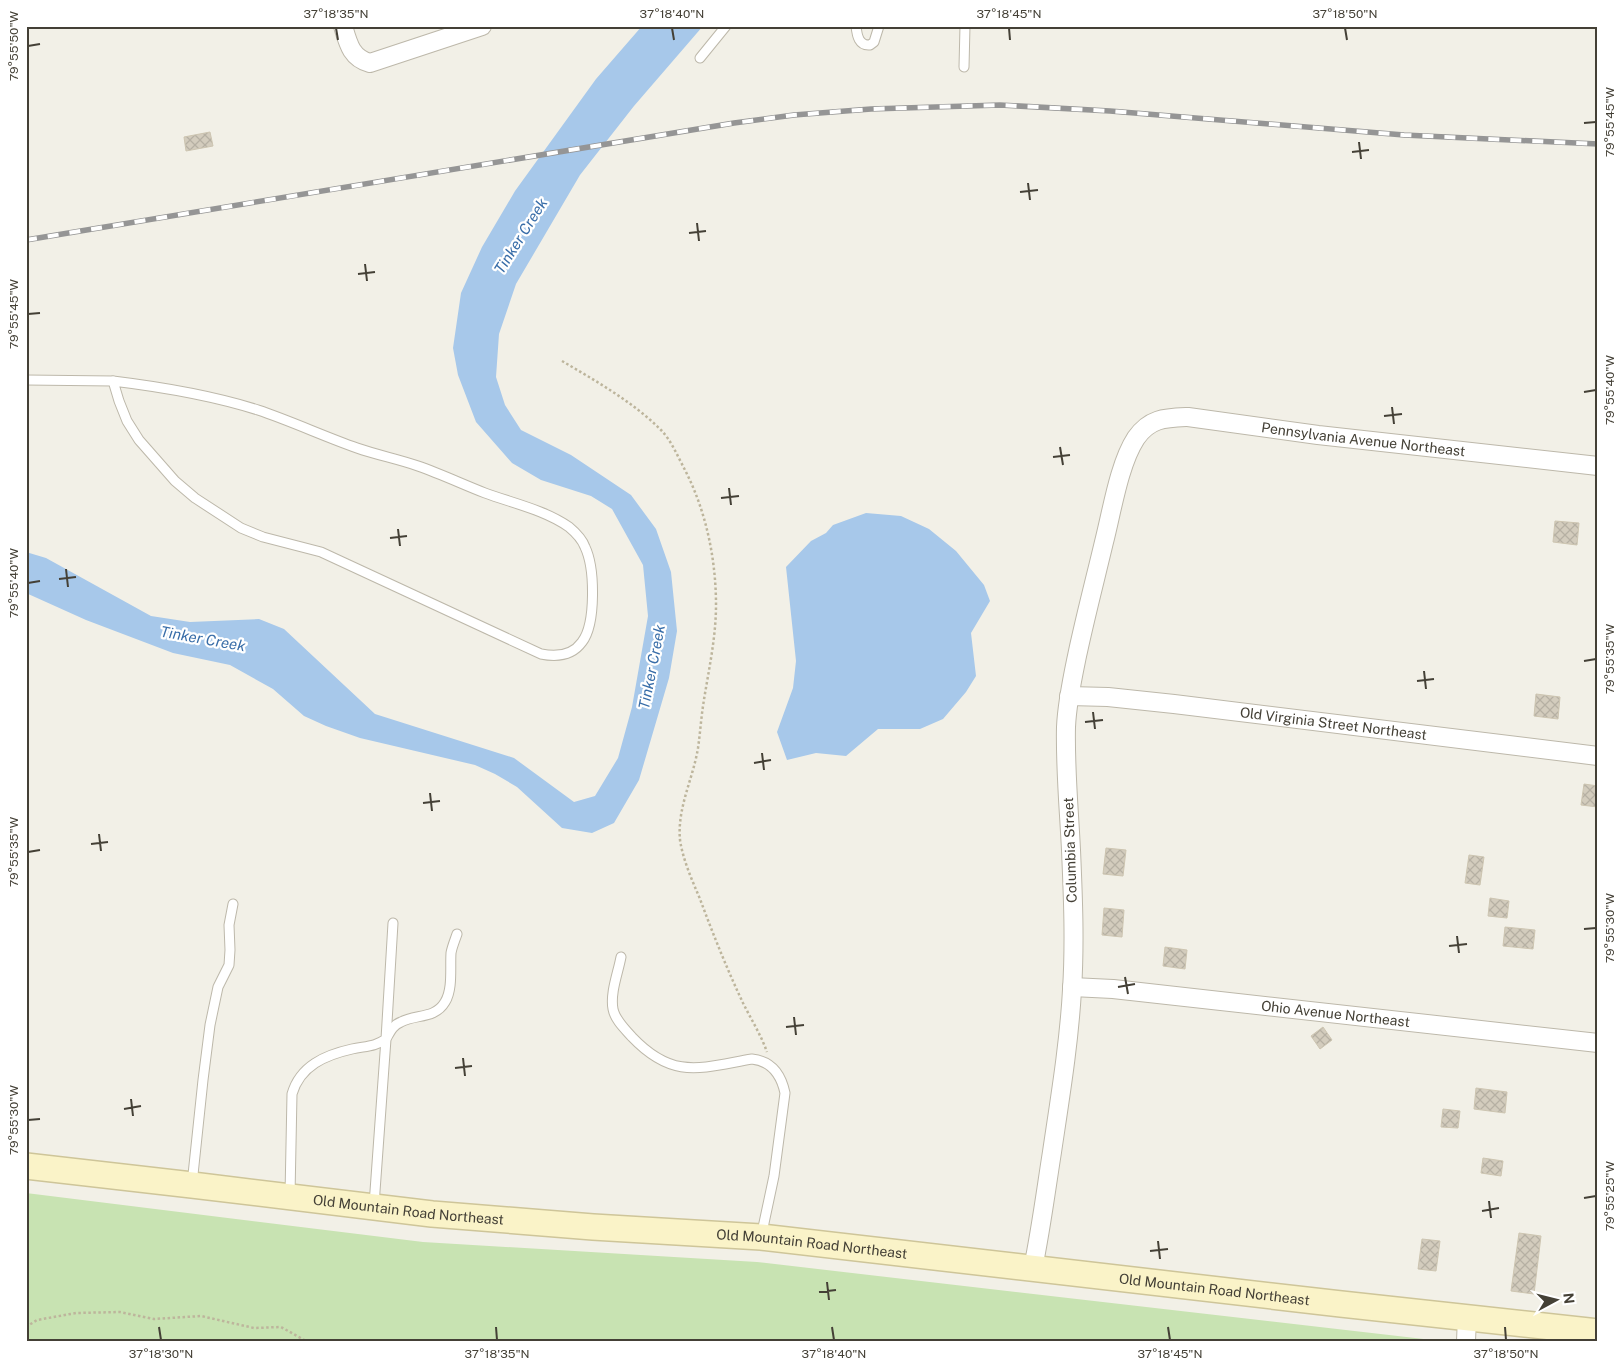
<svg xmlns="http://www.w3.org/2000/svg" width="1624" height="1367" viewBox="0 0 1624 1367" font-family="'Public Sans',sans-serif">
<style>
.green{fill:#c8e3b2}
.water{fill:#a7c8ea}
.building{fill:url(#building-cross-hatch);stroke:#cdc5b1}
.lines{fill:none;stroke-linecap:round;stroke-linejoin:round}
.lane-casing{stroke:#bdb8aa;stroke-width:11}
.street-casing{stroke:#bdb8aa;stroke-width:20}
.secondary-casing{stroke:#cec599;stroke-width:28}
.path{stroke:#bdb59c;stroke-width:2.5;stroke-dasharray:2.5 2.5;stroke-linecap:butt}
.lane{stroke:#fff;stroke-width:9}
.street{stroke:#fff;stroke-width:18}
.secondary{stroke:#faf3c8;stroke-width:25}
.rail-casing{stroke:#959595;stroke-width:5.5}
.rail{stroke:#fff;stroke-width:4;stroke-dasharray:11;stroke-linecap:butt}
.ticks{fill:none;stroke:#444036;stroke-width:2}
.labels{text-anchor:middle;stroke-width:4.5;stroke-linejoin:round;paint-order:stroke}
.street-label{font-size:14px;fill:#444036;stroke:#fff}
.water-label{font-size:15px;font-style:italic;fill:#386da8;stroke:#fff}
.neatline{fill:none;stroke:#444036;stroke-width:2}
.ticks-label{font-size:12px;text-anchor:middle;fill:#444036}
</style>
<defs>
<pattern id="building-cross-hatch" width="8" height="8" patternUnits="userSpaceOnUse" patternTransform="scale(1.25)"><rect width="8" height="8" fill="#d3ccbd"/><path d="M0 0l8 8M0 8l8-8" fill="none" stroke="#b6b0a3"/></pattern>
</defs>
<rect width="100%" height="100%" fill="#f2f0e7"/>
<path class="green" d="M26,1193L423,1242L757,1262L1441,1341H26Z"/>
<g class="water">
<path d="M642,26H703L634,106L580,175L516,284L499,334L496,377L505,405L521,430L571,455L631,495L656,529L671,572L677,631L669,678L639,780L614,823L592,833L562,828L517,787L495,774L475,765L360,738L326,726L304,716L273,689L230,665L173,653L86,620L26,593V552L46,558L151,616L190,622L259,619L284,629L375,714L514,758L574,802L595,796L618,758L632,707L648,616L643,565L612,509L591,496L541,480L512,463L476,422L458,375L453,348L461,293L482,247L515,191L596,79Z"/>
<path d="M866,513L901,516L929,529L956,551L984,585L990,601L971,633L976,676L966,692L943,719L920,729H878L846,756L816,753L787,760L777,732L793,688L796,661L786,567L811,541L826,533L833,525Z"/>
</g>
<g class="building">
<path d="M210,132L213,146L186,151L184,137Z"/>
<path d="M1555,521L1579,523L1577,545L1553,542Z"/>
<path d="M1536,694L1560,697L1558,719L1534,716Z"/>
<path d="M1584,784L1598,786V807L1581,805Z"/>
<path d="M1106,848L1126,850L1123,876L1103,874Z"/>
<path d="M1469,855L1484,857L1480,885L1465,883Z"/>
<path d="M1490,898L1509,901L1507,918L1488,916Z"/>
<path d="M1104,908L1124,910L1122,937L1102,935Z"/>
<path d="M1505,927L1535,930L1533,949L1503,946Z"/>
<path d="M1165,947L1187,950L1185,969L1163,966Z"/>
<path d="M1323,1027L1332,1040L1320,1049L1311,1036Z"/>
<path d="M1476,1088L1507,1092L1505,1113L1474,1109Z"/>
<path d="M1443,1109L1460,1111L1458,1128L1441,1127Z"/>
<path d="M1483,1158L1503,1161L1501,1176L1481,1173Z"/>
<path d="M1519,1233L1541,1236L1534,1294L1511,1291Z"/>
<path d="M1422,1239L1440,1241L1436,1271L1418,1269Z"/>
</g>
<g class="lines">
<g class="lane-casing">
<g id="lane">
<path d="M856,26C857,36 859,46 870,45L874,42L879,26"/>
<path d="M700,58L726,26"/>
<path d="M964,67L965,26"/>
<path d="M26,380L113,381"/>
<path d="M113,381C162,387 211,395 258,410C291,421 323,436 357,448C377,455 398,459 418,466C441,474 462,484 485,493C512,503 545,510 569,527C575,532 582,539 585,547C595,568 596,624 582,642C572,656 556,657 541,654L321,552L263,537L241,528L195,498L175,481L139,440L127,421L119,401Z"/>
<path d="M621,957C618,973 610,993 613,1009C615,1020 625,1029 632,1037C673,1080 700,1068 752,1059C771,1061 781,1074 785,1093L774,1176L761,1237"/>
<path d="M192,1184L203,1080L210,1025L218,987L229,965L230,950L229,925L233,904"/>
<path d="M290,1195L292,1094C300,1066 325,1055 352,1049C365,1046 375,1047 386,1039L393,923"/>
<path d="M374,1205L386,1039C390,1032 393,1025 401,1022C416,1014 435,1019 445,1002C453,989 450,968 451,953C452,947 455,940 457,934"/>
</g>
</g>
<g class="street-casing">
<g id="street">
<path d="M343,26C348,43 351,58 370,63L482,26"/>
<path id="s1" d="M1069,696L1108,697L1174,704L1598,756"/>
<path id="s2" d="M1072,987L1113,989L1598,1043"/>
<path id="s3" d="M1033,1268C1041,1229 1046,1190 1052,1152C1060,1098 1069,1044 1072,990C1075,943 1073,896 1071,850C1069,809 1065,768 1066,727C1067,703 1072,680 1077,656C1085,618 1095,580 1104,542C1112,511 1119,464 1136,438C1150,418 1165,418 1188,417L1318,435L1598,466"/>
<path d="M1466,1341L1467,1317"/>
</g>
</g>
<g class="secondary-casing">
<g id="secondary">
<path id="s4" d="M26,1166L192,1185L432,1214L593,1227L761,1237L1341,1304L1598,1332"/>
</g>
</g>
<g class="path">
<path d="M562,361C596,381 633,402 661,430C671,440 678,457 685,470C706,511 716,559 716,605C716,639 708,673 703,706C701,720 700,734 698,748C693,779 677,808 680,840C683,860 692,880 700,899C713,934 727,969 743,1003C751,1019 761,1035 767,1052"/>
<path d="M26,1327L37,1320L76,1313L120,1312L154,1319L201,1316L254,1328L281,1327L306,1341"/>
</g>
<use href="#lane" class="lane"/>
<use href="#street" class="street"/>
<use href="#secondary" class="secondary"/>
<g class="rail-casing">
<path id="rail" d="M26,240L734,123L794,115L871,109L1000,105L1110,111L1404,135L1598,144"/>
</g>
<use href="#rail" class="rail"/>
</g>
<path class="ticks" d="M336,28L338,40M672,28L674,40M1009,28L1010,40M1345,28L1347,40M28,46L40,44M1584,123L1596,122M1359,142L1361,159M1352,152L1369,150M1028,183L1030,200M1020,192L1038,190M697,223L699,241M689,233L706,231M365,264L367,281M358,274L375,272M28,314L40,313M1584,392L1596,390M1392,407L1394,424M1384,416L1402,414M1060,447L1063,465M1053,457L1070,455M729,488L731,505M721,498L739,496M398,529L400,546M390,538L407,536M66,569L68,587M59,579L76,577M28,583L40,581M1584,661L1596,659M1424,671L1426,689M1417,681L1434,679M1093,712L1095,729M1085,722L1103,720M762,753L764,770M754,763L771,760M430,793L432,811M423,803L440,801M99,834L101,851M91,844L108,842M28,852L40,850M1584,929L1596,928M1457,936L1459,953M1449,946L1467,944M1125,977L1128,994M1118,987L1135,984M794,1017L796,1035M786,1027L804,1025M463,1058L465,1076M455,1068L472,1066M131,1099L133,1116M124,1109L141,1106M28,1120L40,1119M1584,1198L1596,1196M1489,1201L1491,1218M1482,1211L1499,1208M1158,1241L1160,1259M1150,1251L1168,1249M827,1282L829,1300M819,1292L836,1290M159,1327L161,1340M496,1327L497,1340M832,1327L834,1340M1168,1327L1170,1340M1505,1327L1506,1340"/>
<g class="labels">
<g class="street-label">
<text dy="5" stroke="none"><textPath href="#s3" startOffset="1078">Pennsylvania Avenue Northeast</textPath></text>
<text dy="5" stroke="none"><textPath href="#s1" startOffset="266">Old Virginia Street Northeast</textPath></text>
<text transform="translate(1070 850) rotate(-92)" y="5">Columbia Street</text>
<text dy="5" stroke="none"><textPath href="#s2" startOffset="265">Ohio Avenue Northeast</textPath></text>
<text dy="5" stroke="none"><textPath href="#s4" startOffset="385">Old Mountain Road Northeast</textPath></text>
<text dy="5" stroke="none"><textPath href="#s4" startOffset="790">Old Mountain Road Northeast</textPath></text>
<text dy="5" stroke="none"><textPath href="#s4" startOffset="1195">Old Mountain Road Northeast</textPath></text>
</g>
<g class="water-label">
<text transform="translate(521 236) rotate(-58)" y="5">Tinker Creek</text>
<text transform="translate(203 639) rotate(10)" y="5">Tinker Creek</text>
<text transform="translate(652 667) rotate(-79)" y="5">Tinker Creek</text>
</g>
</g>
<rect width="1624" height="1367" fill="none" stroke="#ffffff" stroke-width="55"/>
<g transform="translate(1556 1300) rotate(83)" stroke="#ffffff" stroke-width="4" paint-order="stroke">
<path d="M0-4L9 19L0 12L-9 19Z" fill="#444036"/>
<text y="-8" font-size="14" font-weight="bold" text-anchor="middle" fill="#444036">N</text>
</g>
<rect x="28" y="28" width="1568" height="1312" class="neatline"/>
<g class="ticks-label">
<text x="336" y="18">37°18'35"N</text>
<text x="672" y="18">37°18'40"N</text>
<text x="1009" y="18">37°18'45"N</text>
<text x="1345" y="18">37°18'50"N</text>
<text transform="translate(14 46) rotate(-90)" y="4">79°55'50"W</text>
<text transform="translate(1610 122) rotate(-90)" y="4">79°55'45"W</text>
<text transform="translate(14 314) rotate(-90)" y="4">79°55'45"W</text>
<text transform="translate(1610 390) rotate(-90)" y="4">79°55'40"W</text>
<text transform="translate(14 583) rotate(-90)" y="4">79°55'40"W</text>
<text transform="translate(1610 659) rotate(-90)" y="4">79°55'35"W</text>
<text transform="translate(14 852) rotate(-90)" y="4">79°55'35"W</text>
<text transform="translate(1610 928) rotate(-90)" y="4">79°55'30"W</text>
<text transform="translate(14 1120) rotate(-90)" y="4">79°55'30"W</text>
<text transform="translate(1610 1196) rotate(-90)" y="4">79°55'25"W</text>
<text x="161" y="1358">37°18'30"N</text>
<text x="497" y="1358">37°18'35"N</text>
<text x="834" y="1358">37°18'40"N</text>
<text x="1170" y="1358">37°18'45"N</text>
<text x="1506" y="1358">37°18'50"N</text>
</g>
</svg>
